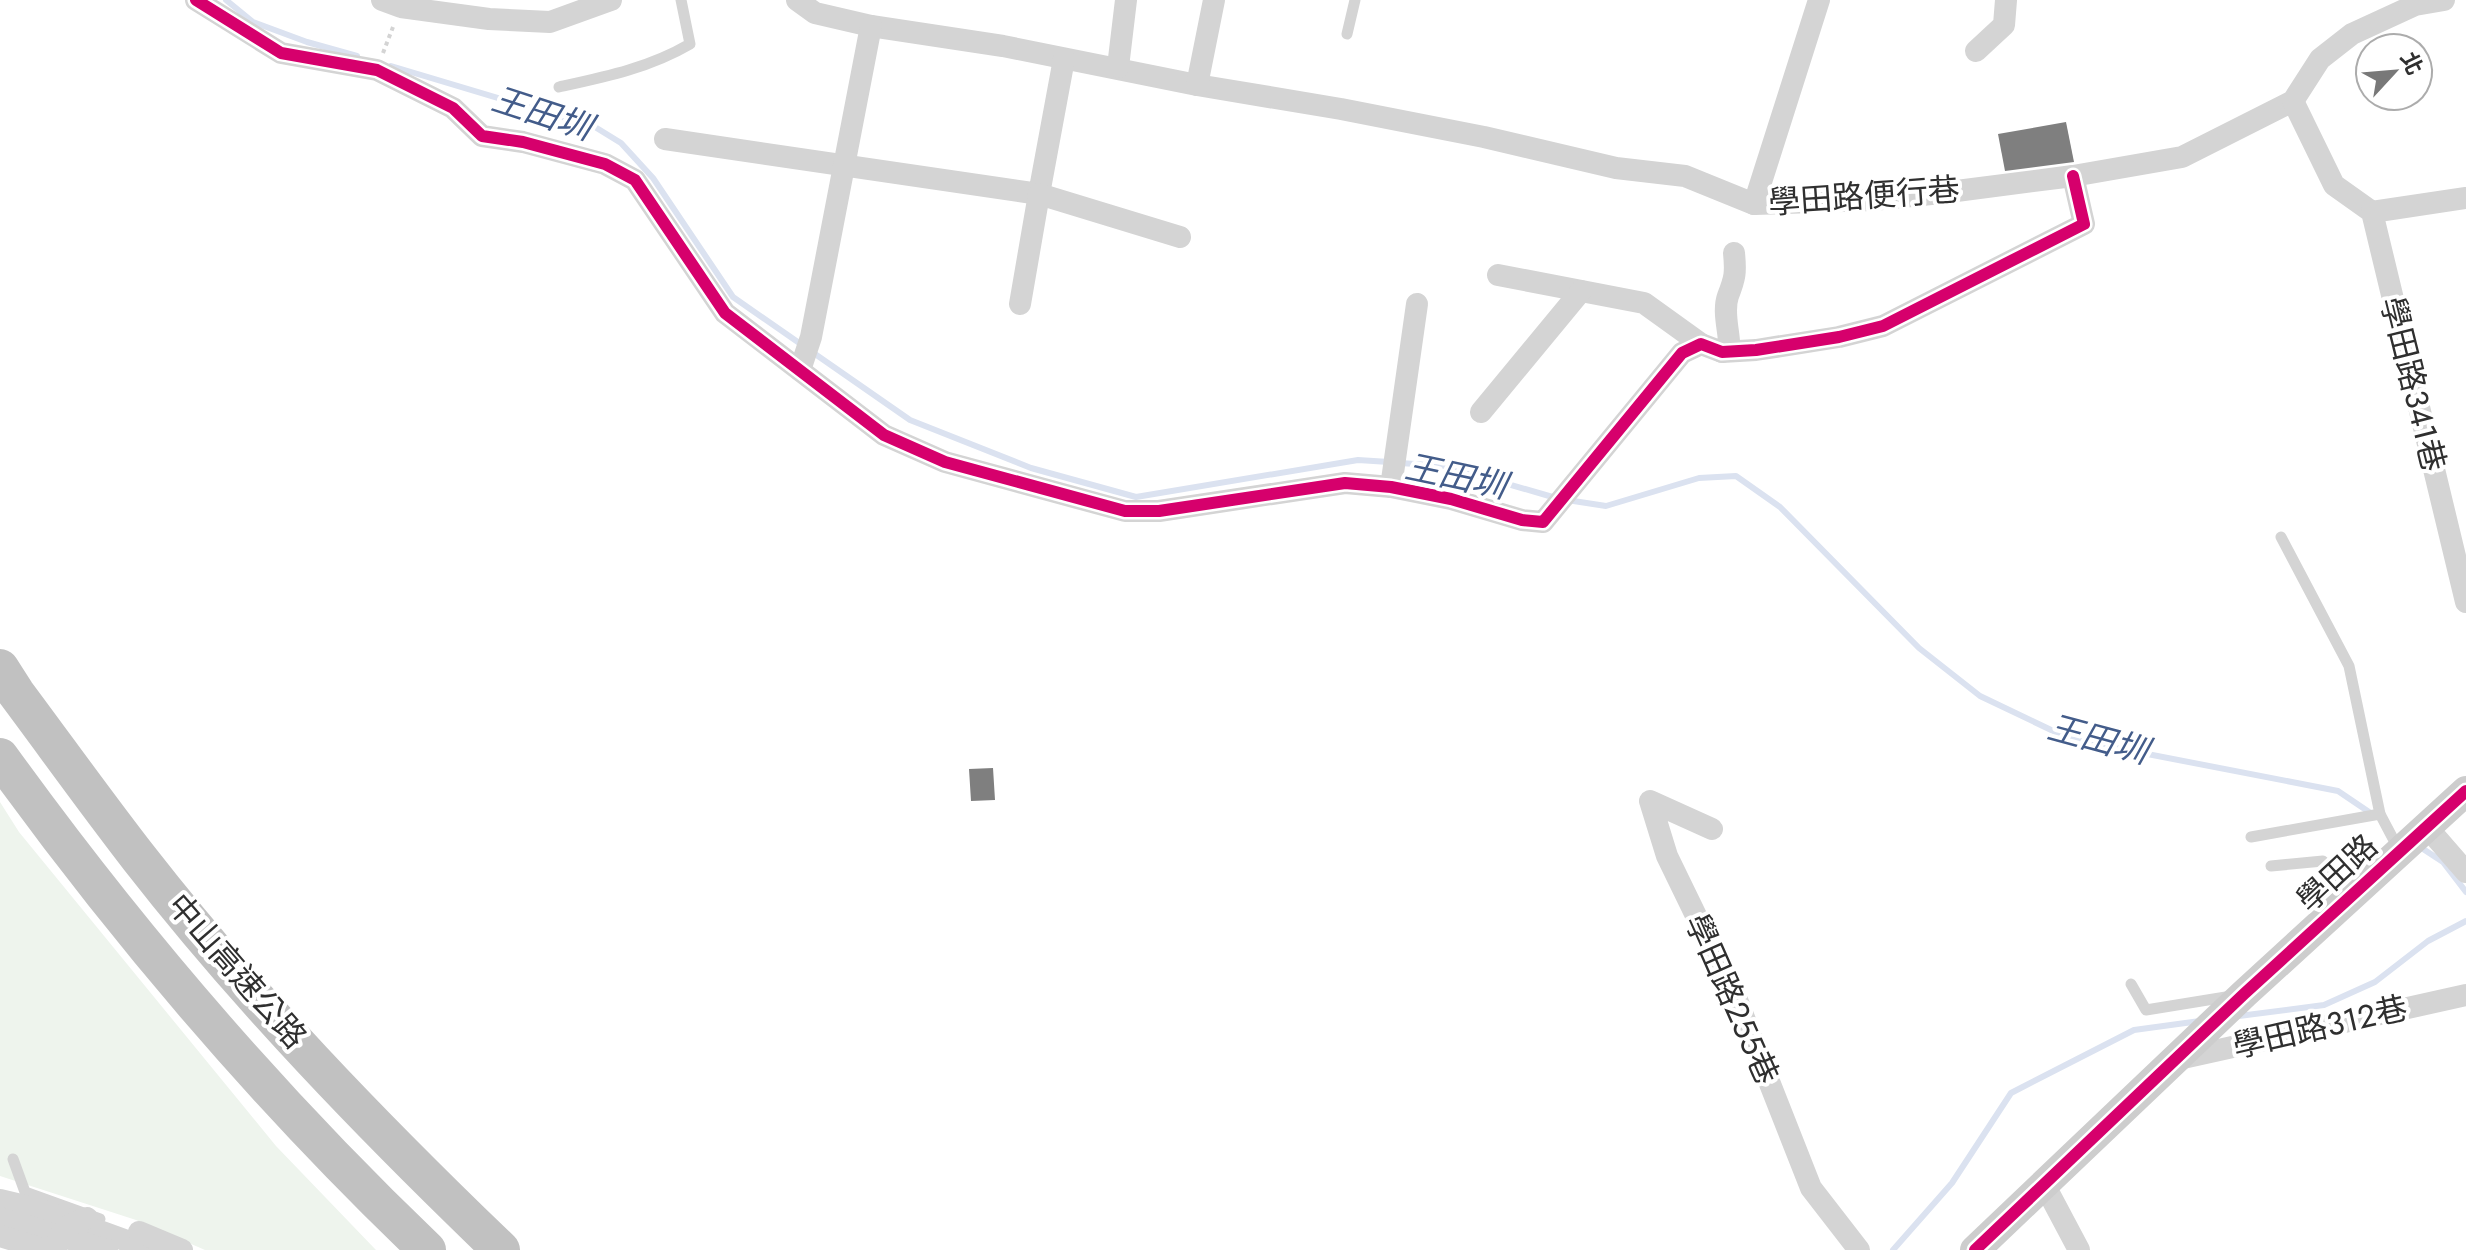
<svg xmlns="http://www.w3.org/2000/svg" width="2466" height="1250" viewBox="0 0 2466 1250" font-family="Jost,'Noto Sans TC',sans-serif">
<style>
.green{fill:#eef4ed}
.lines{fill:none;stroke-linecap:round;stroke-linejoin:round}
.stream{stroke:#dbe2f0;stroke-width:6}
.building{fill:#7f7f7f}
.path{stroke:#d4d4d4;stroke-width:4;stroke-dasharray:4 4;stroke-linecap:butt}
.lane{stroke:#d4d4d4;stroke-width:11}
.street{stroke:#d4d4d4;stroke-width:22}
.secondary{stroke:#cdcdcd;stroke-width:30}
.highway{stroke:#c1c1c1;stroke-width:38}
.cycleway-casing{stroke:#fff;stroke-width:17}
.cycleway{stroke:#d6006c;stroke-width:12}
.labels{text-anchor:middle;stroke-width:8;stroke-linejoin:round;paint-order:stroke}
.street-label{font-size:32px;fill:#2f2f2f;stroke:#fff}
.water-label{font-size:34px;font-style:italic;fill:#435c8a;stroke:#fff}
</style>
<rect width="100%" height="100%" fill="#fff"/>
<path class="green" d="M0,802L19,832L276,1146L376,1250H205L136,1220L0,1176Z"/>
<g class="lines">
<g class="stream">
<path d="M226,0L253,22L307,42L357,56"/>
<path d="M391,66L595,127L621,143L653,178L733,297L910,420L1031,468L1136,497L1358,460L1389,462"/>
<path d="M1400,463L1446,466L1556,498"/>
<path d="M1567,500L1606,506L1699,478L1736,476L1780,507L1919,648L1980,696L2070,739L2338,791L2372,814"/>
<path d="M2417,845L2443,862L2466,892"/>
<path d="M2239,1016L2324,1005L2375,982L2428,941L2466,921"/>
<path d="M1893,1250L1952,1183L2011,1093L2134,1030L2200,1021"/>
</g>
</g>
<g class="building">
<path d="M2066,122L2074,162L2005,171L1998,134Z"/>
<path d="M993,768L995,800L971,801L969,769Z"/>
</g>
<g class="lines">
<path class="path" d="M383,53L393,27"/>
<g class="lane">
<path d="M1347,34L1355,0"/>
<path d="M559,87C605,77 649,68 690,44L681,0"/>
<path d="M2281,537L2349,666L2380,814L2399,850"/>
<path d="M2251,837L2380,814"/>
<path d="M2271,866L2323,861L2353,892"/>
<path d="M2131,984L2146,1010L2232,996"/>
<path d="M13,1159L25,1192L100,1219"/>
</g>
<g class="street">
<path d="M196,0L281,53L377,70L453,108L482,136L523,142L605,164L635,180L725,313L884,435L945,462L1125,511H1159L1345,483L1391,487L1451,499L1522,520L1543,522L1682,353L1701,344L1722,352L1756,350L1839,337L1883,326L2084,224L2073,176"/>
<path d="M382,0L401,7L489,19L550,22L611,0"/>
<path d="M797,0L815,13L871,26L1003,46L1197,85L1341,109L1484,137L1616,168L1685,176L1754,204L1873,200L1941,193L2073,176L2182,157L2293,101L2320,59L2352,34L2415,5L2444,0"/>
<path d="M1976,51L2004,25L2006,0"/>
<path d="M1118,67L1126,0"/>
<path d="M1197,85L1214,0"/>
<path d="M2293,101L2334,185L2372,212L2466,602"/>
<path d="M665,139L1039,194L1064,59"/>
<path d="M1754,204L1819,0"/>
<path d="M2372,212L2466,198"/>
<path d="M1498,275L1644,303L1701,344"/>
<path d="M1020,304L1039,194L1180,237"/>
<path d="M1722,352L1729,341C1728,327 1723,310 1728,296C1735,278 1736,273 1734,253"/>
<path d="M800,370L811,337L871,26"/>
<path d="M1481,412L1581,291"/>
<path d="M1391,487L1417,304"/>
<path d="M2426,826L2466,872"/>
<path d="M1712,829L1650,801L1667,856L1737,1000L1811,1188L1859,1250"/>
<path d="M2174,1060L2466,995"/>
<path d="M2044,1184L2079,1250"/>
<path d="M0,1200L42,1210L152,1250"/>
<path d="M0,1218L107,1250"/>
<path d="M139,1232L182,1250"/>
<path d="M0,1236L46,1250"/>
<path d="M56,1250C58,1231 69,1223 87,1218"/>
</g>
<path class="secondary" d="M1975,1250L2244,994L2466,791"/>
<g class="highway">
<path d="M0,668L16,693C57,748 97,804 139,858C248,998 373,1127 501,1250"/>
<path d="M0,757C127,933 270,1100 427,1250"/>
</g>
<g class="cycleway-casing">
<g id="cycleway">
<path d="M196,0L281,53L377,70L453,108L482,136L523,142L605,164L635,180L725,313L884,435L945,462L1125,511H1159L1345,483L1391,487L1451,499L1522,520L1543,522L1682,353L1701,344L1722,352L1756,350L1839,337L1883,326L2084,224L2073,176"/>
<path d="M1975,1250L2244,994L2466,791"/>
</g>
</g>
<use href="#cycleway" class="cycleway"/>
</g>
<g class="labels">
<g class="street-label">
<text transform="translate(1864 196) rotate(-4)" y="11">學田路便行巷</text>
<text transform="translate(2413 384) rotate(76)" y="11">學田路341巷</text>
<text transform="translate(2337 873) rotate(-43)" y="11">學田路</text>
<text transform="translate(237 971) rotate(49)" y="11">中山高速公路</text>
<text transform="translate(1732 999) rotate(66)" y="11">學田路255巷</text>
<text transform="translate(2320 1027) rotate(-13)" y="11">學田路312巷</text>
</g>
<g class="water-label">
<text transform="translate(542 113) rotate(18)" y="12">王田圳</text>
<text transform="translate(1456 476) rotate(12)" y="12">王田圳</text>
<text transform="translate(2098 739) rotate(15)" y="12">王田圳</text>
</g>
</g>
<g transform="translate(2394 72) rotate(64)"><circle r="38" fill="#ffffff" stroke="#acacac" stroke-width="2"/>
<path d="M0-6L14 30L0 20L-14 30Z" fill="#787878"/>
<text y="-12" font-size="22" font-weight="bold" text-anchor="middle" fill="#2f2f2f">北</text>
</g>
</svg>
